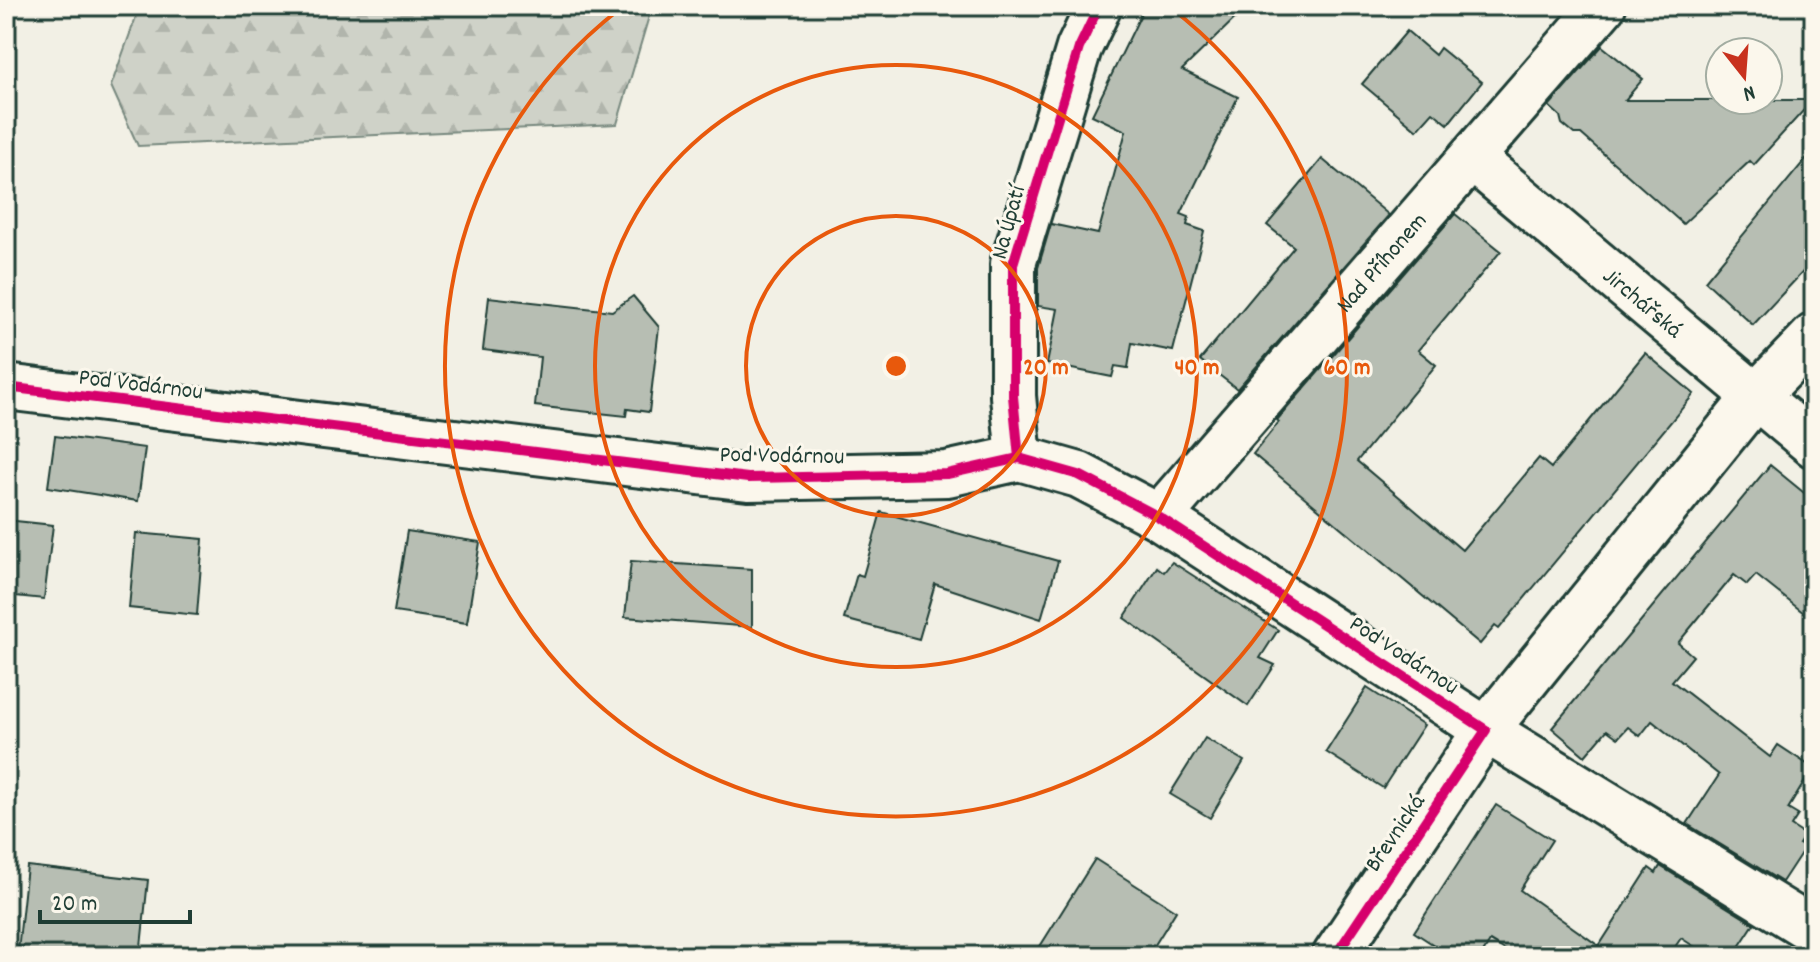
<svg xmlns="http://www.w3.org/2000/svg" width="1820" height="962" viewBox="0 0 1820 962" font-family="Dekko,sans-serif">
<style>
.forest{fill:url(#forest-firs);stroke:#77887e;stroke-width:2}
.building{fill:#b7beb3;stroke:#1f3d34;stroke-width:2}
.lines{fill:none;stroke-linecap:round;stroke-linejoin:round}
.minor-casing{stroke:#1f3d34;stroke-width:50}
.minor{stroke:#fbf7ec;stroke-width:44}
.cycleway-casing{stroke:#fbf7ec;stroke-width:15}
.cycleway{stroke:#d6006c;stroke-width:10}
.ring{fill:none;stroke:#e8590c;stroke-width:4}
.labels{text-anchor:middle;stroke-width:6;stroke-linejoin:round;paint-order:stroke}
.street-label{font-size:24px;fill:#1f3d34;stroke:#fbf7ec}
.centre{fill:#e8590c;stroke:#fbf7ec;stroke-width:4}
.ring-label{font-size:24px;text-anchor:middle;font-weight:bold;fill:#e8590c;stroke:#fbf7ec;stroke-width:6;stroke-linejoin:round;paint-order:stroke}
</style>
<defs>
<pattern id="forest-firs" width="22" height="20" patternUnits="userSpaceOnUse" patternTransform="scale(2)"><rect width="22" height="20" fill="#cfd2c8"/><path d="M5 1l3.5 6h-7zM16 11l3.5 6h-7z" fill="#b1b5ac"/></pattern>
</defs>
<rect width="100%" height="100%" fill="#f2f0e5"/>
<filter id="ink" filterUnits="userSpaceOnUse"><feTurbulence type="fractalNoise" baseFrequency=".0125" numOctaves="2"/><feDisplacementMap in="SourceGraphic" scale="16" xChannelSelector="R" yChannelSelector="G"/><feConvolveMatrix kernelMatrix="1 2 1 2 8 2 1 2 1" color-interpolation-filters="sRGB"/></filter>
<g filter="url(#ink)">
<path class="forest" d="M140,6H652L617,124L138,146L111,86Z"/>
<g class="building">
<path d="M1145,6H1248L1182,70L1238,97L1181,214L1189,217L1187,225L1204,231L1173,351L1132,343L1128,368L1115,366L1112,377L1047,364L1058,309L1038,306V268L1051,224L1098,234L1126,131L1092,115Z"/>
<path d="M1407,31L1435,55L1440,48L1482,82L1448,124L1433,112L1417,130L1362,84Z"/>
<path d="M1602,46L1643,79L1625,100H1813L1754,165L1750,161L1683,224L1581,134H1574L1562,124L1560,116L1549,106Z"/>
<path d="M1814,149V260L1753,325L1705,281Z"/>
<path d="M1322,159L1389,215L1237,389L1200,360L1294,247L1267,225Z"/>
<path d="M1455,214L1501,251L1418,350L1436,365L1357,461L1462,550L1539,458L1551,468L1645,353L1694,394L1499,629L1495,626L1480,644L1253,454L1279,422L1277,420Z"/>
<path d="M633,296L659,327L649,412L627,409L626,416L535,406L540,357L483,350L489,297L612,311Z"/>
<path d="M55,436L145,448L138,501L48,487Z"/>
<path d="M1770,465L1814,501V621L1756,575L1747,585L1734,575L1678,643L1693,656L1672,681L1770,757L1778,745L1813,768L1788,809L1798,815L1791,826L1805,835L1799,844L1805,847L1782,882L1687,824L1719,775L1652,721L1640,736L1628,727L1618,738L1607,730L1585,756L1552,728Z"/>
<path d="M881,512L1058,561L1041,619L935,584L919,639L844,619L857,574L863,576Z"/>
<path d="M6,520L53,525L44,599L6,595Z"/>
<path d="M407,531L480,542L467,623L394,612Z"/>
<path d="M136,533L203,539L197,615L129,608Z"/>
<path d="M631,561L752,569V627L625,617Z"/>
<path d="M1172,562L1278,630L1260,658L1275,665L1248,706L1124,618L1157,567L1164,572Z"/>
<path d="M1367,688L1424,725L1383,788L1326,752Z"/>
<path d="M1205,738L1244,761L1210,818L1170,794Z"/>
<path d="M1496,805L1552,840L1520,890L1599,946L1649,868L1656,873L1660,866L1754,924L1733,956H1709L1681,938L1669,956H1515L1490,941L1481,956H1451L1414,932Z"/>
<path d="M1095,859L1176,911L1148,956H1034Z"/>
<path d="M27,866L148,880L140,956H67L18,951Z"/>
</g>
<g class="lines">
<g class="minor-casing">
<g id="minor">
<path id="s1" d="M1472,158L1814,445"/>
<path d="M6,387L748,478L947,474L1019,458L1079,475L1159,517L1486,730L1814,931"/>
<path d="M1019,458L1013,396V264L1079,48L1099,6"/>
<path id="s2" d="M1159,517L1603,6"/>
<path d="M1335,956L1486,730L1755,397L1814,336"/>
</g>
</g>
<use href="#minor" class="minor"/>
<g class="cycleway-casing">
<g id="cycleway">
<path d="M6,387L748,478L947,474L1019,458L1079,475L1159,517L1486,730L1335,956"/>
<path d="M1019,458L1013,396V264L1079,48L1099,6"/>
</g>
</g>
<use href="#cycleway" class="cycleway"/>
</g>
</g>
<g class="ring">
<circle cx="896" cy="366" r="150"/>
<circle cx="896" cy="366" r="301"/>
<path d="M1171 8A451 451 0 1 1 621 8"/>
</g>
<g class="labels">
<g class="street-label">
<text transform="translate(1007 222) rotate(-75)" y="8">Na Úpatí</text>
<text dy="8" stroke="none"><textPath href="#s2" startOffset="338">Nad Příhonem</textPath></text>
<text dy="8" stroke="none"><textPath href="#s1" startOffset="224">Jirchářská</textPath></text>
<text transform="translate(141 383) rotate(7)" y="8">Pod Vodárnou</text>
<text transform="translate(782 454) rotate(1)" y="8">Pod Vodárnou</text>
<text transform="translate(1405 654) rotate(33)" y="8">Pod Vodárnou</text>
<text transform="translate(1394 832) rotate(-56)" y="8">Břevnická</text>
</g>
</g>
<circle cx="896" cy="366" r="12" class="centre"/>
<g class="ring-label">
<text x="1046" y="374">20 m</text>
<text x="1197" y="374">40 m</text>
<text x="1347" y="374">60 m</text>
</g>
<rect width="1820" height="962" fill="none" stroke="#fbf7ec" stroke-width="32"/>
<rect x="16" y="16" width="1788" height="930" fill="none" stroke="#1f3d34" stroke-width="3" filter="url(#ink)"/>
<g transform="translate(1744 76) rotate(163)"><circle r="38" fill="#fbf7ec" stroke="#a3ada2" stroke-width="2"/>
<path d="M0-6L14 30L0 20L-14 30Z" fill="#c8321e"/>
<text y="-12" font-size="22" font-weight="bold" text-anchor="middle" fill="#1f3d34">N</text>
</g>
<path d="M40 910v12h150v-12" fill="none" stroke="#1f3d34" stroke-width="4"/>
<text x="52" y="910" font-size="24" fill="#1f3d34" stroke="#fbf7ec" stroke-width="6" paint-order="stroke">20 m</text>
</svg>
